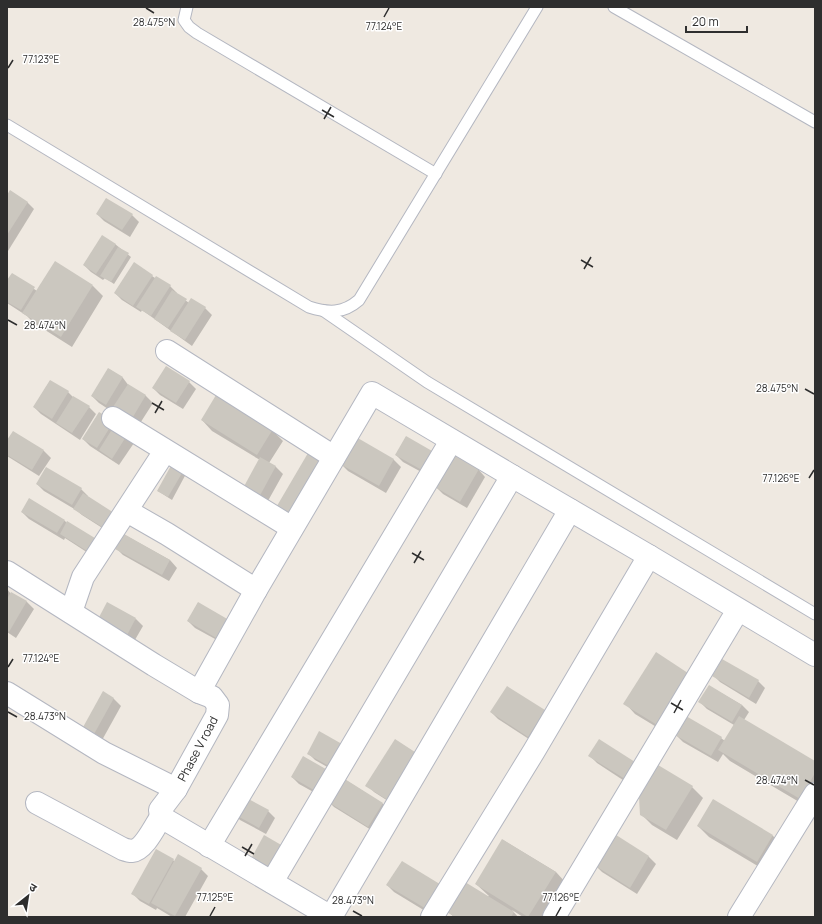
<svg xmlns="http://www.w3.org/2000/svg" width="822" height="924" viewBox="0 0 822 924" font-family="Manrope,'Noto Sans Devanagari',sans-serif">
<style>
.shadow{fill:#0003}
.building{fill:#cbc7bf}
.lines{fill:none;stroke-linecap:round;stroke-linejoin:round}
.lane-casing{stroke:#b4b7c1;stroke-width:13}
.street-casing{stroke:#b4b7c1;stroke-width:24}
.lane{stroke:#fff;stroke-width:11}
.street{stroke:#fff;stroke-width:22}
.ticks{fill:none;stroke:#2e2e2e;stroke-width:1.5}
.labels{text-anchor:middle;stroke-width:3;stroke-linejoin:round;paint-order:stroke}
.street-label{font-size:12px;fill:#2e2e2e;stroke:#fff}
.ticks-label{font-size:10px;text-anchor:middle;fill:#2e2e2e;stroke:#fff;stroke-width:3;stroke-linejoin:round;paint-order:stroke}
</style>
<rect width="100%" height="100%" fill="#efe9e1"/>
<g class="shadow">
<path d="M7,197L27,202L34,209L8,251L7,250Z"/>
<path d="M97,214L132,215L139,222L130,237L104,221Z"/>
<path d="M115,244L131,257L114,284L105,278L103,280L91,272L84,265Z"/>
<path d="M134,264L155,278L170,286L177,293V294L189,303L205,308L212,315L192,346L142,310L141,312L122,300L115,293Z"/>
<path d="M12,274L37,291L93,286L103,296L72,347L34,323L27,316L7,303V282Z"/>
<path d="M109,369L123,378L129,386L146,396L153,403L137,428L99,403L92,396Z"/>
<path d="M50,381L68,392L73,397L89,407L96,414L80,440L41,414L34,407Z"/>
<path d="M189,382L196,389L183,409L160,395L153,388Z"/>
<path d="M99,413L136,440L119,465L90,446L83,439Z"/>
<path d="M202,420L272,430L283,441L269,463L276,467L283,474L264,508L249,499L260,460L212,431Z"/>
<path d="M13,433L44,451L51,458L39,476L7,456V442Z"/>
<path d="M406,437L436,480L403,462L396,455Z"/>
<path d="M356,438L394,460L401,467L386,493L348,471L341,464Z"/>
<path d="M174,463L187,472L172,500L158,491Z"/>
<path d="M478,469L485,477L467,508L443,494L436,487Z"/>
<path d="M37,484L81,489L88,496L87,497L123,534L170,560L177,568L169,581L123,555L116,548L121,540L82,515L76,510L44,491Z"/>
<path d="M22,512L65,521L102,562L65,538L64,540L29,519Z"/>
<path d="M7,589L11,594L27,602L34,609L16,638L7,632Z"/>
<path d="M198,603L226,645L195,628L188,621Z"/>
<path d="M136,619L143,626L132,645L104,629Z"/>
<path d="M713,675L758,681L765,688L756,704L720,682Z"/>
<path d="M709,686L742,705L749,712L744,720L815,762V801L811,809L730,761L723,754L718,762L683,742L675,734L673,737L635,714L625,703L685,717L721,738L725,741L734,725L707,709L700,702Z"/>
<path d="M103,693L114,699L121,706L101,742L90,736Z"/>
<path d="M544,711L551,718L535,743L498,719L491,712Z"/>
<path d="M341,745L336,772L315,760L308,753Z"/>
<path d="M590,756L642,770L632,786L597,763Z"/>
<path d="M428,764L399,808L374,792L367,785Z"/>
<path d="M292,777H341L383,804L390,811L376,833L334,807L326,799L299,784Z"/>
<path d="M692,787L703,798L677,840L652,825L641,814Z"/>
<path d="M713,800L773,836L783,846L768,872L709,837L698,826Z"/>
<path d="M268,811L275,818L266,834L240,820L233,813Z"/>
<path d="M614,835L649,857L656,864L637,894L602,872L595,865Z"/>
<path d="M503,840L556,872L566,883L545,917H523L512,910L518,917H454L448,912L489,896L476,884Z"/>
<path d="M283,847L278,875L260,864L253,857Z"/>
<path d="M173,860L175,862L201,869L208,876L185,917H172L157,908L156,910L140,901L133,894Z"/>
<path d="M402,862L435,917L394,892L387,885Z"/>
</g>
<g class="building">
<path d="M10,190L28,202L7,235V195Z"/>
<path d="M106,198L133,214L122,230L96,214Z"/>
<path d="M102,235L116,244L96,274L83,265Z"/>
<path d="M118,247L129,253L111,282L100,276Z"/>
<path d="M55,261L93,285L61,337L22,313Z"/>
<path d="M134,262L153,275L133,306L114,293Z"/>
<path d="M12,273L35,287L21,310L7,302V280Z"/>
<path d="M156,276L171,285L151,316L136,307Z"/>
<path d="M172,290L187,299L168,328L154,319Z"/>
<path d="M191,298L206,307L185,340L170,331Z"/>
<path d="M166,366L190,381L176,403L152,388Z"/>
<path d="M108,368L123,377L106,405L91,396Z"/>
<path d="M50,380L69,391L52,419L33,407Z"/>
<path d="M128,384L146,395L130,422L111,410Z"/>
<path d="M216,395L273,429L257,455L201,420Z"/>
<path d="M73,396L90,406L72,433L56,423Z"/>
<path d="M99,412L114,421L97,448L82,439Z"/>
<path d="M116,423L129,432L112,459L99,450Z"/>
<path d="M13,431L44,450L32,470L7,455V440Z"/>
<path d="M406,436L439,455L429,474L395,455Z"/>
<path d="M356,437L394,459L379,486L340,464Z"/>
<path d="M308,453L328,465L294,523L274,511Z"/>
<path d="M453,454L479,469L460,502L435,487Z"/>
<path d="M260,457L276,466L257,501L241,492Z"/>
<path d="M173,462L185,468L168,497L157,491Z"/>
<path d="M46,467L82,488L72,505L36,484Z"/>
<path d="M83,493L122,518L112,533L73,509Z"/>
<path d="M29,498L65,520L57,533L21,512Z"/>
<path d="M67,521L103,543L95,556L60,534Z"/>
<path d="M124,534L170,560L162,575L115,549Z"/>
<path d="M11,592L27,601L9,632L7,630V599Z"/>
<path d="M107,602L136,618L125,639L96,623Z"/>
<path d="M198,602L229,620L218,639L187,621Z"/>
<path d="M656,652L694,677L662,728L623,704Z"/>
<path d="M722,659L759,680L749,698L712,676Z"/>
<path d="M709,685L742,705L732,722L698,702Z"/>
<path d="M507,686L545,710L528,737L490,712Z"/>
<path d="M103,691L114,698L93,736L82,729Z"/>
<path d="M686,716L722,737L711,756L675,735Z"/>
<path d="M739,716L815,761V773L800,799L718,750Z"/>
<path d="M319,731L342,744L329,766L307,754Z"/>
<path d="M395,739L421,756L391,802L365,786Z"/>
<path d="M599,739L635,762L625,779L588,756Z"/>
<path d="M303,756L331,772L319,793L291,777Z"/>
<path d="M658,765L693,786L666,830L640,815L639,797Z"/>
<path d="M340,776L383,803L368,827L325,800Z"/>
<path d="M241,795L269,810L259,828L232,813Z"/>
<path d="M713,799L773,835L757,862L697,826Z"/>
<path d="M613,833L649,856L630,888L594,865Z"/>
<path d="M264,835L283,846L271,868L252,857Z"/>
<path d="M502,839L556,872L528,917L475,884Z"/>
<path d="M156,849L174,859L149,904L131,894Z"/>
<path d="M178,854L202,868L175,916L151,903Z"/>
<path d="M402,861L443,886L428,910L386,885Z"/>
<path d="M465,882L514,912L511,917H455L447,912Z"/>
</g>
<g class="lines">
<g class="lane-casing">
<g id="lane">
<path d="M187,7L184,20L189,27L197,33L436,174"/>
<path d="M614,7L815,122"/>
<path d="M7,125L309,307C328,313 343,314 359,300L537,7"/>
<path d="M324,311L427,382L815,614"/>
</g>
</g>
<g class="street-casing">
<g id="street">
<path d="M167,351L334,457"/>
<path d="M113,418L292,528"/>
<path d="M127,511L167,534L256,590"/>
<path d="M7,572L154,665L199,692L212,697L218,705L217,715L176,789L160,810L161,817L331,917"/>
<path d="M71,612L83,577L165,451"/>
<path d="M199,692L256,590L372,393L512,476L649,556L815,655"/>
<path d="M7,693L104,753L176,789"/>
<path d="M37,803L123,849C126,850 130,851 132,851C144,850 155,826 161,817"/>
<path d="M209,846L451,441"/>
<path d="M272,882L512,476"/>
<path d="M331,917L570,510"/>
<path d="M432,917L534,751L649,556"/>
<path d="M554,917L738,610"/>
<path d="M739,917L815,794"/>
</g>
</g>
<use href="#lane" class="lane"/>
<use href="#street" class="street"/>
</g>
<path class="ticks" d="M146,8L154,13M384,17L389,8M8,68L13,60M322,110L334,117M324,119L331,107M581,260L593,267M584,269L591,257M8,320L17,325M805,389L814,394M152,403L164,410M155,413L162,401M809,478L814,470M412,553L424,560M414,563L421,551M8,667L13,659M671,703L683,710M8,712L17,717M674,713L681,700M805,780L814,785M242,847L254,854M245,856L252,844M353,911L362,916M210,916L215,907M556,916L561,907"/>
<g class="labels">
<g class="street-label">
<text transform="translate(198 749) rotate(-62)" y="4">Phase V road</text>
</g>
</g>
<g class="ticks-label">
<text x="154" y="26">28.475°N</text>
<text x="384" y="30">77.124°E</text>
<text x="41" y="63">77.123°E</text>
<text x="45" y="329">28.474°N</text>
<text x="777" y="392">28.475°N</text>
<text x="781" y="482">77.126°E</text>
<text x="41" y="662">77.124°E</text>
<text x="45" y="720">28.473°N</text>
<text x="777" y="784">28.474°N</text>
<text x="215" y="901">77.125°E</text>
<text x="561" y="901">77.126°E</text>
<text x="353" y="904">28.473°N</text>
</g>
<rect width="822" height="924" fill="none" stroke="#2e2e2e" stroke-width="16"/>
<g transform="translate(28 896) rotate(30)" stroke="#ffffff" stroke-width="3" paint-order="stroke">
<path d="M0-3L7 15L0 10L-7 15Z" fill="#2e2e2e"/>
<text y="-6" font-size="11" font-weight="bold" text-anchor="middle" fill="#2e2e2e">उ</text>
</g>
<path d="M686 26v6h61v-6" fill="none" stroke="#2e2e2e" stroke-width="2"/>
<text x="692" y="26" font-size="12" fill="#2e2e2e" stroke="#ffffff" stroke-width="3" paint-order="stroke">20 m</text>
</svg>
